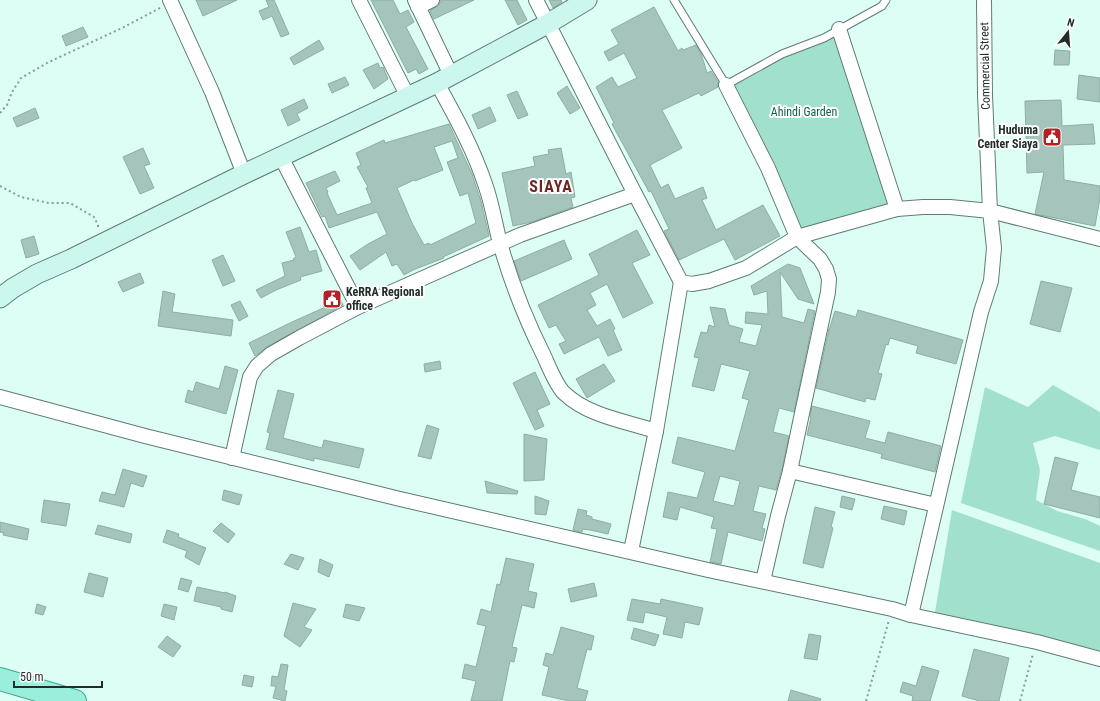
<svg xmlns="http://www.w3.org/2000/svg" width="1100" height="701" viewBox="0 0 1100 701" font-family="'Roboto Condensed',sans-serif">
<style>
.green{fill:#a2e0ce}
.building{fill:#a5c5bc;stroke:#8eada4;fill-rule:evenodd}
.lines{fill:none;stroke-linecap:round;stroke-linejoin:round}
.service-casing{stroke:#5e7c74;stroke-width:9}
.minor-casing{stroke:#5e7c74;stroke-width:16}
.secondary-casing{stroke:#5e7c74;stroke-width:21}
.primary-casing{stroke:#42a58e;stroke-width:24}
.path{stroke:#869d96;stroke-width:2;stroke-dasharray:2 3;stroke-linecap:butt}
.service{stroke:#fff;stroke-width:7}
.minor{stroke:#fff;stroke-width:14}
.secondary{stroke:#ccf7ee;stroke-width:19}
.primary{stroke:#99efdc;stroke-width:22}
.labels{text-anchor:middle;stroke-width:4;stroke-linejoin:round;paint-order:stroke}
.street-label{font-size:12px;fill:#202d29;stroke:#fff}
.park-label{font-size:12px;fill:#135c4d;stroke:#fff}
.poi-label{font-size:12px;font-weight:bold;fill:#202d29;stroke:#fff;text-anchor:end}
.district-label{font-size:16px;font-weight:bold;letter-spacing:1px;fill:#6c2623;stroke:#fff}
</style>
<rect width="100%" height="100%" fill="#ddfef4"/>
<g class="green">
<path d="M839,29L895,202L797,237L726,85Z"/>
<path d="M1053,385L1100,412V450L1055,436L1033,443L1040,470L1036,500L1057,511L1085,519L1100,526V551L961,503L985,387L1028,407Z"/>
<path d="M952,510L1100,563V654L934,618Z"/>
</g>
<g class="building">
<path d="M196,0H237L203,16Z"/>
<path d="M266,0H274L289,34L281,37L272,16L263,20L259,11L269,7Z"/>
<path d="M371,0H393L400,14L408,10L414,22L406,27L428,69L419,74L416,69L408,73Z"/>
<path d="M441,0H474L434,19L430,11L439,5Z"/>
<path d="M505,0H517L527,20L518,25Z"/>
<path d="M549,0H561L562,2L553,8Z"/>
<path d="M654,7L678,51L682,48L683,50L696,45L701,53L707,73L711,71L718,82V87L701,96L699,93L662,110L682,148L650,165L661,188L668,184L675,199L703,187L707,198L702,200L716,230L763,205L780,236L735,260L724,239L679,260L664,231L669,229L651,191L649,192L612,124L614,123L596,87L612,77L618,87L637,78L624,53L609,61L604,52L619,44L611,30Z"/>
<path d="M83,27L88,37L66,46L62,36Z"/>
<path d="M319,40L324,49L294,65L290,58Z"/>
<path d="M1055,50L1070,51L1069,65H1054Z"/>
<path d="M378,63L380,68L383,67L388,79L374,89L363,70Z"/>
<path d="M1079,75L1100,78V102L1077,99Z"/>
<path d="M345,77L349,85L332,93L328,84Z"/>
<path d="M567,86L580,108L570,114L557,93Z"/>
<path d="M517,91L528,115L518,119L507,95Z"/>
<path d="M304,99L308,108L297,114L300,120L288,126L281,110Z"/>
<path d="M1061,100L1062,126L1093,124L1095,144L1063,145L1064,180L1100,186V198L1095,226L1035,214L1044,172L1027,173L1025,101Z"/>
<path d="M490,107L496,121L478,129L472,115Z"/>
<path d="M35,108L39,118L17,127L13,118Z"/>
<path d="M449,124L472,174L481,201L489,236L443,257L444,258L413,270L404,275L397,264L392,266L386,252L360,270L350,256L368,244L387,234L377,212L329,228L325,216L322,217L306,183L335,171L340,181L326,188L328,192L327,193L337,215L372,203L366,188L368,187L357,167L361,165L356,153L384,140L385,143ZM452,141L458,158L447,162L460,196L468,193L476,223L430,245L429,243L424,245L412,223L397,188L414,180L415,181L443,170L434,147Z"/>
<path d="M143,148L150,164L144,166L154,188L140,194L123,157Z"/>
<path d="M561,148L566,174L571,172L575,197L571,198L573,207L532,222L513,226L502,173L535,166L533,157L549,154L548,150Z"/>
<path d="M300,227L309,252L316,250L322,271L300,277L301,280L276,290L261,298L256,290L285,276L282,263L294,260L293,259L296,257L286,232Z"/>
<path d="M637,230L650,255L632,263L653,303L623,318L607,284L590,293L596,305L587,310L597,326L610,319L615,329L613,330L622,350L608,356L599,337L564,354L559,344L566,341L556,325L549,328L538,305L599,275L589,254Z"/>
<path d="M34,236L39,254L26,258L21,240Z"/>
<path d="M564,240L572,259L521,281L514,261Z"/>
<path d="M223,255L235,281L223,286L212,260Z"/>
<path d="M788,264L800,268L814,304L798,299L780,272L782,317L804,323L808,309L815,311L794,412L779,408L773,432L789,436L782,469L776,490L759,486L753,511L766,514L762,528L765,529L762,541L728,532L721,564L710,562L717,529L711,528L714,517L680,507L677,520L663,517L668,492L697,498L705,472L672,463L678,437L735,451L749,400L742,398L750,371L721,364L714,391L692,386L699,358L694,357L701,332L707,333L709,325L715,327L710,307L725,309L729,325L743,329L739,342L756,346L762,325L745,323L746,312L768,314L767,291L754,295L751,286ZM720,476L740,481L734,506L713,501Z"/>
<path d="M140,273L144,283L123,292L118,282Z"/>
<path d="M1041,281L1072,288L1060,332L1030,324Z"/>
<path d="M163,291L175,294L172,312L233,320L231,336L158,326Z"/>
<path d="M338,294L343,305L267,347L255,356L249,343L292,322L330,305L327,299Z"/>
<path d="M240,301L248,316L239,321L231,305Z"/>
<path d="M858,310L963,340L956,364L916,353L918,346L890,338L888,345L886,344L878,373L882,374L875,400L866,398L865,402L816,388L829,329V330L835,311L856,317Z"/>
<path d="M440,361L441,369L425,372L424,364Z"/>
<path d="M604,364L615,381L587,398L576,379Z"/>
<path d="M225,366L238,370L226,414L185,402L188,390L193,392L196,382L219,389Z"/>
<path d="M535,372L550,404L537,410L544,426L535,430L513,383Z"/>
<path d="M278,390L294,394L283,438L322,448L324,440L364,449L359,468L314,458V461L266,449L270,433L267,432Z"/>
<path d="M812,406L870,421L865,438L885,443L888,432L941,446L935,472L881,458L882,454L807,435L811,417H810Z"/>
<path d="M427,425L439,429L431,459L418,456Z"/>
<path d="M524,434L547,439L544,480L524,481Z"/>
<path d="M1055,457L1078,463L1071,490L1100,497V518L1044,504Z"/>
<path d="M123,469L147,476L143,487L131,483L124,507L99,501L102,492L115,495Z"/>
<path d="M485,481L518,491L517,494L487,493Z"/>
<path d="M224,490L242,495L239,505L222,500Z"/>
<path d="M535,496L549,501L546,515L535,514Z"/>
<path d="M842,496L855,499L852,510L840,507Z"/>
<path d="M44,500L70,504L66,526L41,522Z"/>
<path d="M884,506L907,511L904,525L881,519Z"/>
<path d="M815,507L835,512L831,527L833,528L823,568L803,563Z"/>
<path d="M578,509L587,511L586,515L592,517V519L611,524L608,534L590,530L583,529L582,532H580L573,530Z"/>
<path d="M0,522L29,529L27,540L3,535L4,533L0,532Z"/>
<path d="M221,523L235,534L228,543L213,531Z"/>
<path d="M98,525L132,534L130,543L95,534Z"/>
<path d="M167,530L179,534L178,537L206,548L199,565L185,557L187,551L163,542Z"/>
<path d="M291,554L304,558L298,570L284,564Z"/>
<path d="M506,558L534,564L528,591L537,593L534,608L522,605L512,647L517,648L514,662L510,661L502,701H471L476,681L462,678L465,664L476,667L486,626L477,624L481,609L491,612L497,584L500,585Z"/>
<path d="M320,559L333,565L329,577L318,572Z"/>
<path d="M89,573L108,578L103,597L84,592Z"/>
<path d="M181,578L192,581L188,592L178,589Z"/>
<path d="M594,583L597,596L571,602L568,589Z"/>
<path d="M197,587L225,593V592L236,596L232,612L221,609V607L194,601Z"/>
<path d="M632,599L660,604L661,599L703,608L699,625L685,622L682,638L663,634L667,617L645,612L643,623L627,620Z"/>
<path d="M293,603L316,609L304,627L312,630L300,647L284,636Z"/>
<path d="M37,604L46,607L43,615L35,613Z"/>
<path d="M164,604L177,607L174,620L161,616Z"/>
<path d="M346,604L365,608L359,621L343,617Z"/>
<path d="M561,627L594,636L591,650L587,649L577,688L588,691L585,701H569L542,695L549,667L543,665L546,653L553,655Z"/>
<path d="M634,628L659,635L655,646L631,639Z"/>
<path d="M809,634L821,636L817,660L804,658Z"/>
<path d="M167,636L181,646L173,657L158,647Z"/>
<path d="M974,649L1009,658L999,701H979L962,696Z"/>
<path d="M281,664L288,665L284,690L287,691L285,701L273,698L276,686H271L272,676L278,677Z"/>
<path d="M922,666L939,671L930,701H912L913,696L900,692L903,682L916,686Z"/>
<path d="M244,675L254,677L252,687L242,685Z"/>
<path d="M791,690L821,699L820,701H788Z"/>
</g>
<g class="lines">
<g class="service-casing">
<path id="service" d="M674,0L726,85L782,54L824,38L882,6L886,0"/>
</g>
<g class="minor-casing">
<g id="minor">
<path d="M170,0L212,92L244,174"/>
<path d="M359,0L408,97"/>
<path d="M415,0L451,75"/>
<path d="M536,0L635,194L681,282L692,284L709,281L746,268L797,237L897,209L923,207H950L990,211L994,248L991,281L981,312L911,615"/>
<path d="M984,0L985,95L990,211L1100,239"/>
<path d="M418,7L432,0"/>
<path d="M839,29L897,209"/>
<path d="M437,83C455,116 473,148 485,184C492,203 495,224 500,243C511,282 526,320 544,356C549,367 556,385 564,393C588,416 625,421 656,431"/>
<path d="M726,85L768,168L797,237L820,259L826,269L829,279L828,292L801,418L790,471L778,516L763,581"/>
<path d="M281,157L358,307"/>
<path d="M0,397L145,436L400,499L708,570L892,609L911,615L1037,642L1100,659"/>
<path d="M232,458L250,377L257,366L271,354L299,338L358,307L520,235L635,194"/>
<path d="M790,471L936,505"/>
<path d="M631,551L656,431L681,282"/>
</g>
</g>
<g class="secondary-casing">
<path id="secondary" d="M0,298L13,288L37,274L71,259L244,174L437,83L549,23L587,0"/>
</g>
<g class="primary-casing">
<path id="primary" d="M0,679L75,701"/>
</g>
<g class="path">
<path d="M0,113L7,105L12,92L21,78L49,62L122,28L160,8"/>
<path d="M0,186L21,197L49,203H70L94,217L98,225V230"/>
<path d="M866,701L889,620"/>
<path d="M1020,701L1033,654"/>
</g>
<use href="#service" class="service"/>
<use href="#minor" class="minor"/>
<use href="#secondary" class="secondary"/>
<use href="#primary" class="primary"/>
</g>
<defs>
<g id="civic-square" transform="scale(1)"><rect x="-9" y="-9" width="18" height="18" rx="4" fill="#b22126" stroke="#fff"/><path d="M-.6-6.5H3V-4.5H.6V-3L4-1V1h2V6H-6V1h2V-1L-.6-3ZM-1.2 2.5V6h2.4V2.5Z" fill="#fff"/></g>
</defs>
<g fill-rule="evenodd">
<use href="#civic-square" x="1052" y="137"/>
<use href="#civic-square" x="332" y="299"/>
</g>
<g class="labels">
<g class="street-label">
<text transform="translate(985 66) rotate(-91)" y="4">Commercial Street</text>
</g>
<g class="park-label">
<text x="804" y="116">Ahindi Garden</text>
</g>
<g class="poi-label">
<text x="1038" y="134">Huduma<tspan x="1038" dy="14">Center Siaya</tspan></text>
<text x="346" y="296" text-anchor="start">KeRRA Regional<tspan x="346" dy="14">office</tspan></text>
</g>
<g class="district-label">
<text x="551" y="192">SIAYA</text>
</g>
</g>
<g transform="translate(1068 32) rotate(17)" stroke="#ffffff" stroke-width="3" paint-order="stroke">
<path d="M0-3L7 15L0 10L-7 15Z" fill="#202d29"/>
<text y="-6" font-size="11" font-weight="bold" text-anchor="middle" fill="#202d29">N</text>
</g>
<path d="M14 681v6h88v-6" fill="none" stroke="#202d29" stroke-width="2"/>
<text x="20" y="681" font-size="12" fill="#202d29" stroke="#ffffff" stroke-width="3" paint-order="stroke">50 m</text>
</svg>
